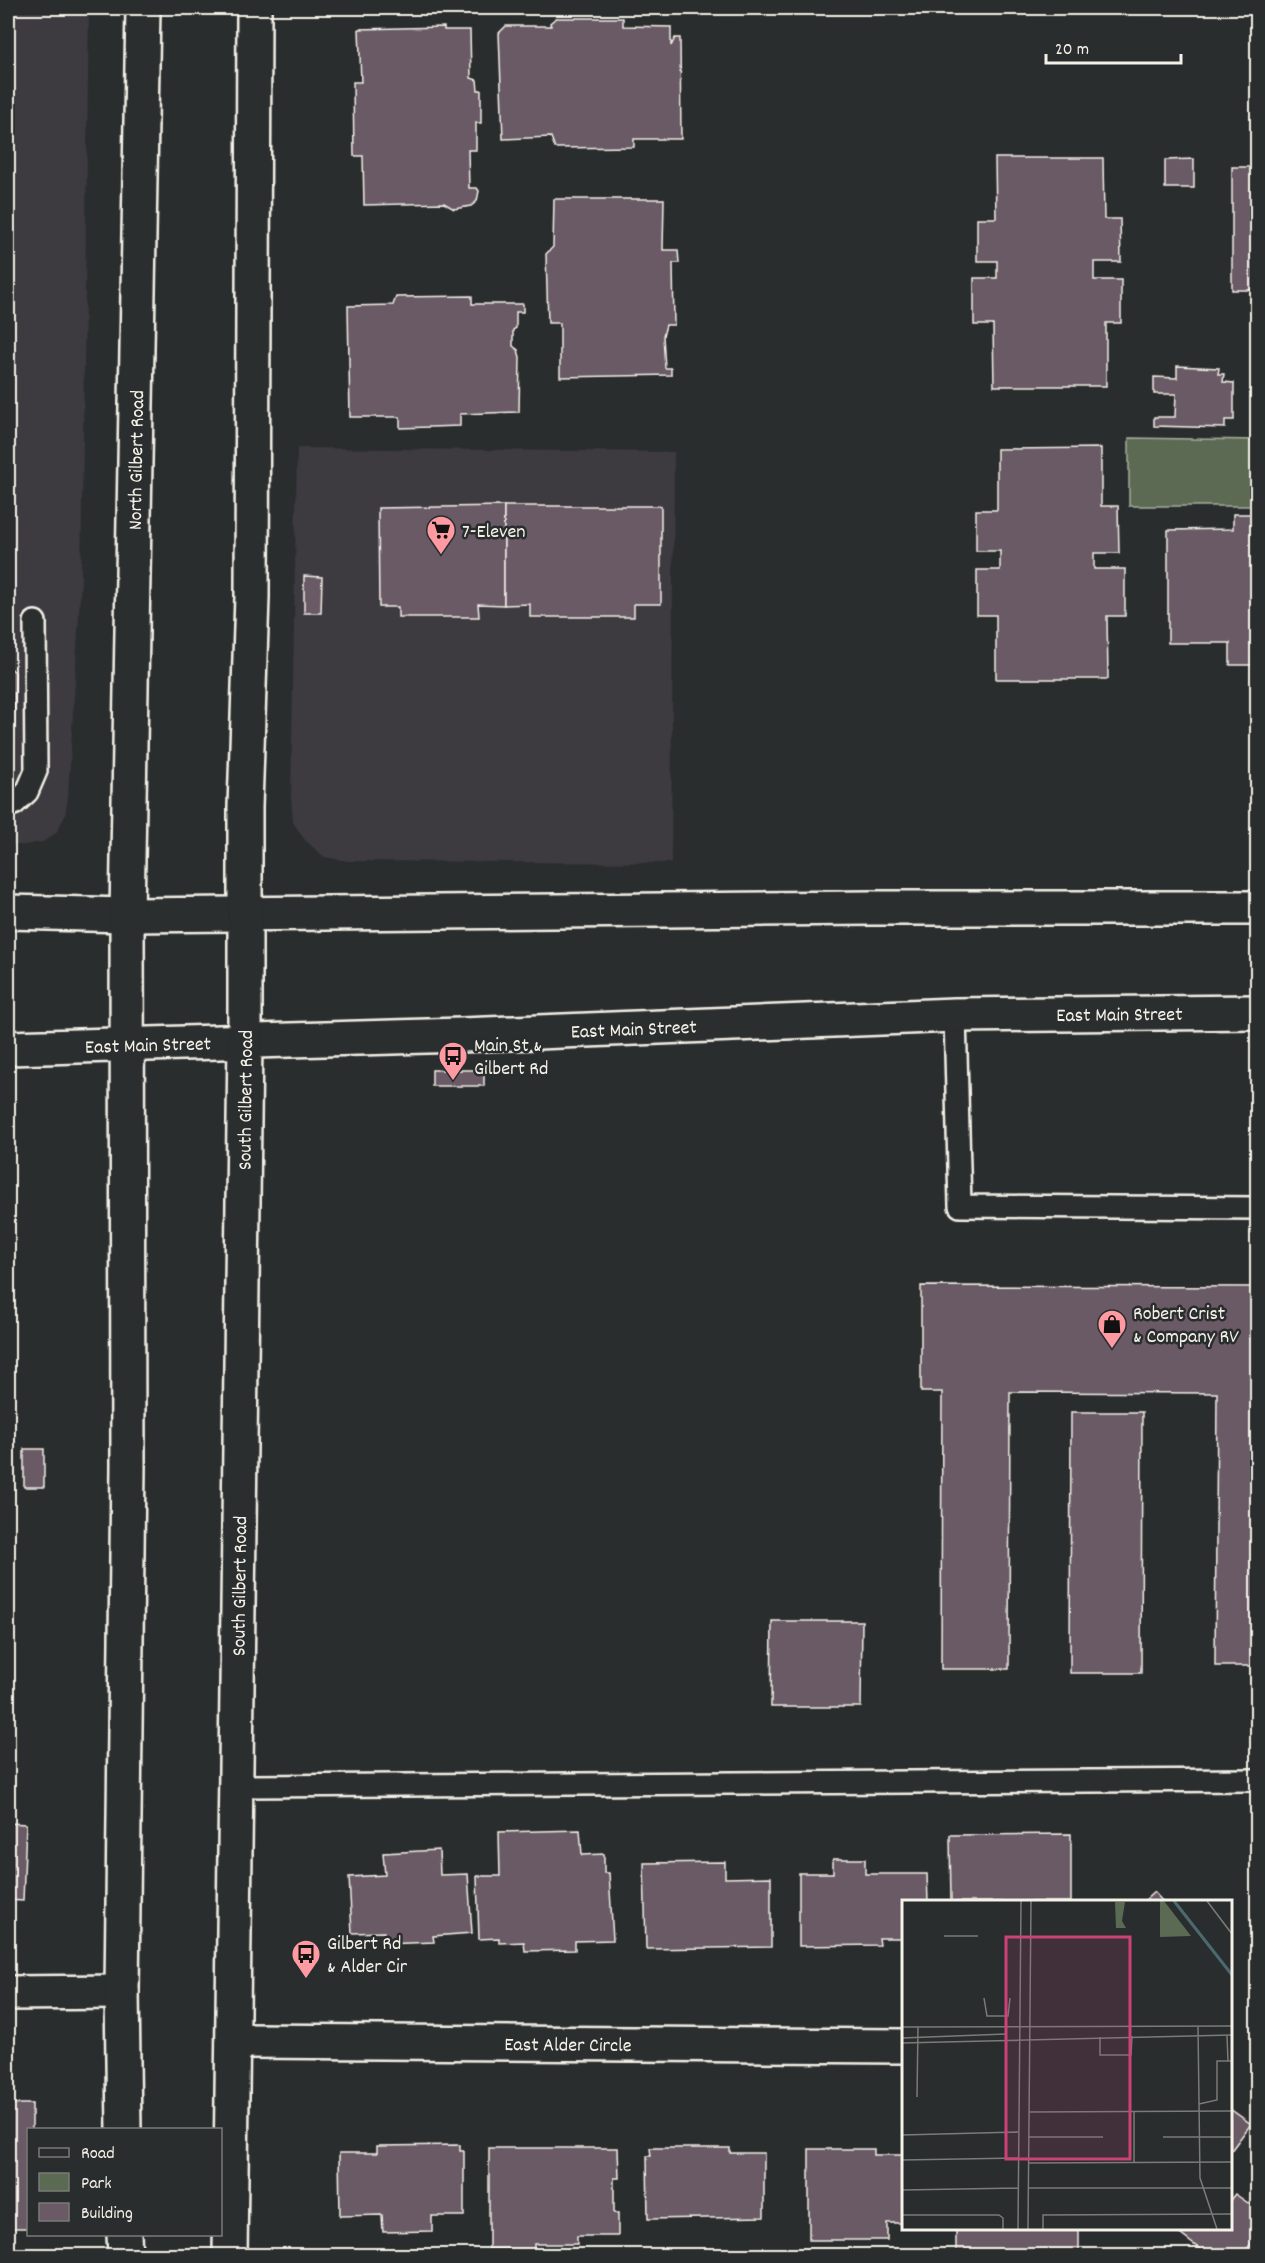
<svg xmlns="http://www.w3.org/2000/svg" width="1265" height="2263" viewBox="0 0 1265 2263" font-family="Dekko,sans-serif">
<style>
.built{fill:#3d3a3f}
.park{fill:#5b6a53;stroke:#a8ae9e;stroke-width:1.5}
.building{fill:#695a66;stroke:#f4f1e8;stroke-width:1.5}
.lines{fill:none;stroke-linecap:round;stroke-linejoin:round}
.service-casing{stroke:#f4f1e8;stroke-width:26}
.minor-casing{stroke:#f4f1e8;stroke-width:38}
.primary-casing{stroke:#f4f1e8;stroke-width:38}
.service{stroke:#2a2d2e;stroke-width:21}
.minor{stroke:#2a2d2e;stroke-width:33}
.primary{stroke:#2a2d2e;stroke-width:33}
.labels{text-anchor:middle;stroke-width:5;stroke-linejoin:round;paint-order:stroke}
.street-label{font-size:20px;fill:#f4f1e8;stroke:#2a2d2e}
.poi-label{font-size:20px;fill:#f4f1e8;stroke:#2a2d2e;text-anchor:start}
.inset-river{fill:none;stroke:#4c6970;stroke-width:3}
.inset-road{fill:none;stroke:#7b7b78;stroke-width:1.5}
.view{fill:#cc4377;fill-opacity:0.15;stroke:#cc4377;stroke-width:3}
.inset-edge{fill:none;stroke:#f4f1e8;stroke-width:3}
</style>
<rect width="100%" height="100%" fill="#2a2d2e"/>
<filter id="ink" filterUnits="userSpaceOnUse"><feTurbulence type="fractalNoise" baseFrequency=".0167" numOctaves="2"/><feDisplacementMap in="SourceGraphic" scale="12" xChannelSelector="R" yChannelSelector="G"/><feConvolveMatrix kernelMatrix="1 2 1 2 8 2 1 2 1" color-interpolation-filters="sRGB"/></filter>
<g filter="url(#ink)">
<g class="built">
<path d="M8,8H89L81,580L68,797L65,816L56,833L43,842L24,845H8Z"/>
<path d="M297,448L674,452L671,863L348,861L324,857L305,840L293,822L291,797Z"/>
</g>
<path class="park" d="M1129,438L1257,440V506H1129Z"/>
<g class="building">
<path d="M556,18H623V26L671,27V46L675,38H680L681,139H634V147L555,148L551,137L503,139L499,33L506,26H551L550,23Z"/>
<path d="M444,27V30H470L471,78L477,80L478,90H481V123H476V150H468L469,188H477L479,191L477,201L471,206L454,209L444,203L364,205L363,156H354L353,82H361L359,29Z"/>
<path d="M995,158H1103L1104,219H1120L1121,262H1094V280H1121V323H1106V386H994L993,325H974V278H997V261H977V218H996Z"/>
<path d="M1194,159V188H1165V160Z"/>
<rect x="1232" y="167" width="26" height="123"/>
<path d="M554,199H664L663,250H678L679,263H673L674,325H666L663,336L665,368H671V375L560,377V323H548L546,254L553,247Z"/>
<path d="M472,296V304H523V312H516V328L513,330V346L518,350L520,357L519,412L460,414V426L400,428V417H350L348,306L393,305L396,297Z"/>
<path d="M1177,366L1219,368L1218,374H1224L1223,382L1234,383V420H1225V428L1154,426V417H1175L1176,394H1154V377L1177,378Z"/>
<path d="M1101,448V506H1118L1119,553H1094V569H1125V616H1107L1108,679H996V615H977V570H1000V551H976V510H997V449Z"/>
<path d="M504,506V605L478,604L479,617H398V607H379L378,508Z"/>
<path d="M504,506H661V604H634V617H530V604L504,605Z"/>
<path d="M1233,514H1258V665H1230V643H1168V530L1233,529Z"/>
<path d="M304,576L322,577L321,613H304Z"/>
<path d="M8,666L15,672L14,774L8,781Z"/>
<rect x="432" y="1070" width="52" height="16"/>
<path d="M921,1286L1258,1287V1666H1215L1217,1393L1010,1392L1009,1669H941L942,1392H921Z"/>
<path d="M1071,1412H1142L1141,1673H1070Z"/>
<rect x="24" y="1449" width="20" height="38"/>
<path d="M772,1621H862L861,1707H771Z"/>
<path d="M8,1823L26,1824L23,1901L8,1900Z"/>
<path d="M580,1830L582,1855L604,1854V1873H609L613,1940L575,1941V1950L525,1951L524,1942L499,1943V1938L479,1939L477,1876H500L499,1832Z"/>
<path d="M1071,1834V1902H951L950,1835Z"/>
<path d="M439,1850L440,1875L468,1874L472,1933L433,1936L434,1942L385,1944L384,1932L352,1933L349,1877L385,1875L383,1853Z"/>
<path d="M833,1859H865V1874H927L928,1902H904V1938H879L880,1945L799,1946V1873H833Z"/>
<path d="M725,1862V1878L771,1877V1947L646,1949L644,1863Z"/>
<path d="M1154,1892L1163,1902H1143Z"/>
<path d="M8,2104H32V2130H28V2228H8Z"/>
<path d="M1230,2109L1251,2124L1230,2152Z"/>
<path d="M460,2145V2151H464V2216H432V2231L383,2232L382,2215L340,2216L339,2153H377V2146Z"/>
<path d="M489,2148H618L619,2178H614V2213H618V2236H577V2244H534V2249H489Z"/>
<path d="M650,2148H730V2153H764V2217L648,2219L647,2156H651Z"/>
<path d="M809,2149H874V2155H904V2223H887V2240H809Z"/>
<path d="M1235,2194L1258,2210V2234L1242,2256H1209L1172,2228H1230V2200Z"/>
<path d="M956,2228H1079V2252H1036V2256H976V2252H956Z"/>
</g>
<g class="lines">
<g class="service-casing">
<g id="service">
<path d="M8,804H14L27,792L36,771L35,622"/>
<path d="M955,1015L960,1206L1258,1208"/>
<path d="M236,1786L1258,1780"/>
</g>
</g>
<g class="minor-casing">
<g id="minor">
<path d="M8,1993L122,1992"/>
<path id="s1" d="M234,2041L904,2046"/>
</g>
</g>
<g class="primary-casing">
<g id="primary">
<path d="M8,912L127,915L872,908H1258"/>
<path id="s2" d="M8,1048L462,1035L955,1015L1258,1012"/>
<path id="s3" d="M124,2130L122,1992L128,1466L127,915L143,8"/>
<path d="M124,2234L125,2256"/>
<path id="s4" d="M230,2256L245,1040V807L252,597L254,8"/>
</g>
</g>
<use href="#service" class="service"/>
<use href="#minor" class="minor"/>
<use href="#primary" class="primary"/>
</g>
</g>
<defs>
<g id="supermarket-pin" transform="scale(1.5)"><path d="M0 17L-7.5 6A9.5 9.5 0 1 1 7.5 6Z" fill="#ff9aa2" stroke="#2a2d2e"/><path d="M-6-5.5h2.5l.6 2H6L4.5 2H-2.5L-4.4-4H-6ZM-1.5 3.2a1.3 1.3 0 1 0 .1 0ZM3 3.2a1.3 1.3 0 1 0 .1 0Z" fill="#111"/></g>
<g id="bus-pin" transform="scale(1.5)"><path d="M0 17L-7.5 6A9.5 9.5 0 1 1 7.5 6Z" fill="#ff9aa2" stroke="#2a2d2e"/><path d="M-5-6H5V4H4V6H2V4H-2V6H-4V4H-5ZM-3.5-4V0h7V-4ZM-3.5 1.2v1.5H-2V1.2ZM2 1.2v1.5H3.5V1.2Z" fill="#111"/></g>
<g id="shop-pin" transform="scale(1.5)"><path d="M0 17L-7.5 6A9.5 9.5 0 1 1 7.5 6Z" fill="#ff9aa2" stroke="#2a2d2e"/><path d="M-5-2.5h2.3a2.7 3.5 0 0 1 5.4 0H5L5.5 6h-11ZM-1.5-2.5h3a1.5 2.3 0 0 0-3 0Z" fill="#111"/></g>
</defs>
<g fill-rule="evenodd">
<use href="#supermarket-pin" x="441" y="530"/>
<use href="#bus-pin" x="453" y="1056"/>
<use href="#shop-pin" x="1112" y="1324"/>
<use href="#bus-pin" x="306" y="1954"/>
</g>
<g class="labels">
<g class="street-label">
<text dy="7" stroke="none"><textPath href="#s3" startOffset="1670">North Gilbert Road</textPath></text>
<text dy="7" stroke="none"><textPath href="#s2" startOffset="1112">East Main Street</textPath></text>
<text dy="7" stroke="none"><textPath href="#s2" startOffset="626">East Main Street</textPath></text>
<text dy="7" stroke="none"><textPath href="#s2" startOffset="140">East Main Street</textPath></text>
<text dy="7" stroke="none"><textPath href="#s4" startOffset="1156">South Gilbert Road</textPath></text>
<text dy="7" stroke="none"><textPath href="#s4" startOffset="670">South Gilbert Road</textPath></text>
<text dy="7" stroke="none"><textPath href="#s1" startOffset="334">East Alder Circle</textPath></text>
</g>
<g class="poi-label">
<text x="462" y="537">7-Eleven</text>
<text x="474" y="1051">Main St &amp;<tspan x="474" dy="23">Gilbert Rd</tspan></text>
<text x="1133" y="1319">Robert Crist<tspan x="1133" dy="23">&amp; Company RV</tspan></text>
<text x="327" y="1949">Gilbert Rd<tspan x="327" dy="23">&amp; Alder Cir</tspan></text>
</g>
</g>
<g transform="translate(902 1900)">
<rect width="330" height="330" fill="#2a2d2e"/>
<path d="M258,1H262L289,36L258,37ZM213,2H223L220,21L224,28H214Z" fill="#5b6a53"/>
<path class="inset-river" d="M272,1L330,75"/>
<path class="inset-road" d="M305,1L330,34M42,36H76M82,98L85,116H106L108,98M296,126L298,278L315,329M0,127L330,126M325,135L326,161M198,137V155H229L230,136M0,138L104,134M0,143L330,135M15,197L16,127M297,204L315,200V161H330M232,211V263M127,212L330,211M0,235L116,232M127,237H201M261,237H330M0,260L116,258M127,263L330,262M126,288H330M0,290L117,288M0,315H97L101,318V329M116,329L119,1M126,329L129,1M141,329V315L330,314"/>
<path class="view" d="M104,37H228V259H104Z"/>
<rect width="330" height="330" class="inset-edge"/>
</g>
<rect width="1265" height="2263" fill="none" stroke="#2a2d2e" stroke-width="30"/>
<rect x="15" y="15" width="1235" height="2233" fill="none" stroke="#f4f1e8" stroke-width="2" filter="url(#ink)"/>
<rect x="27" y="2128" width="195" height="108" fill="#2a2d2e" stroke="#7b7b78" stroke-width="1.5"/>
<rect x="39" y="2148" width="30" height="9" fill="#2a2d2e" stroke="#7b7b78" stroke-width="1.5"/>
<text x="81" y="2158" font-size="18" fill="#f4f1e8">Road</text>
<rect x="39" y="2173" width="30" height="18" fill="#5b6a53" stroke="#7b7b78" stroke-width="1.5"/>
<text x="81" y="2188" font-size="18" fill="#f4f1e8">Park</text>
<rect x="39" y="2203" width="30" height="18" fill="#695a66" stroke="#7b7b78" stroke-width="1.5"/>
<text x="81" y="2218" font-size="18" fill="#f4f1e8">Building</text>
<path d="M1046 54v9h135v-9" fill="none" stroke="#f4f1e8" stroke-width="3"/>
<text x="1055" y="54" font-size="18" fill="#f4f1e8" stroke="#2a2d2e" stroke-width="4.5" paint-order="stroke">20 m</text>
</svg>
